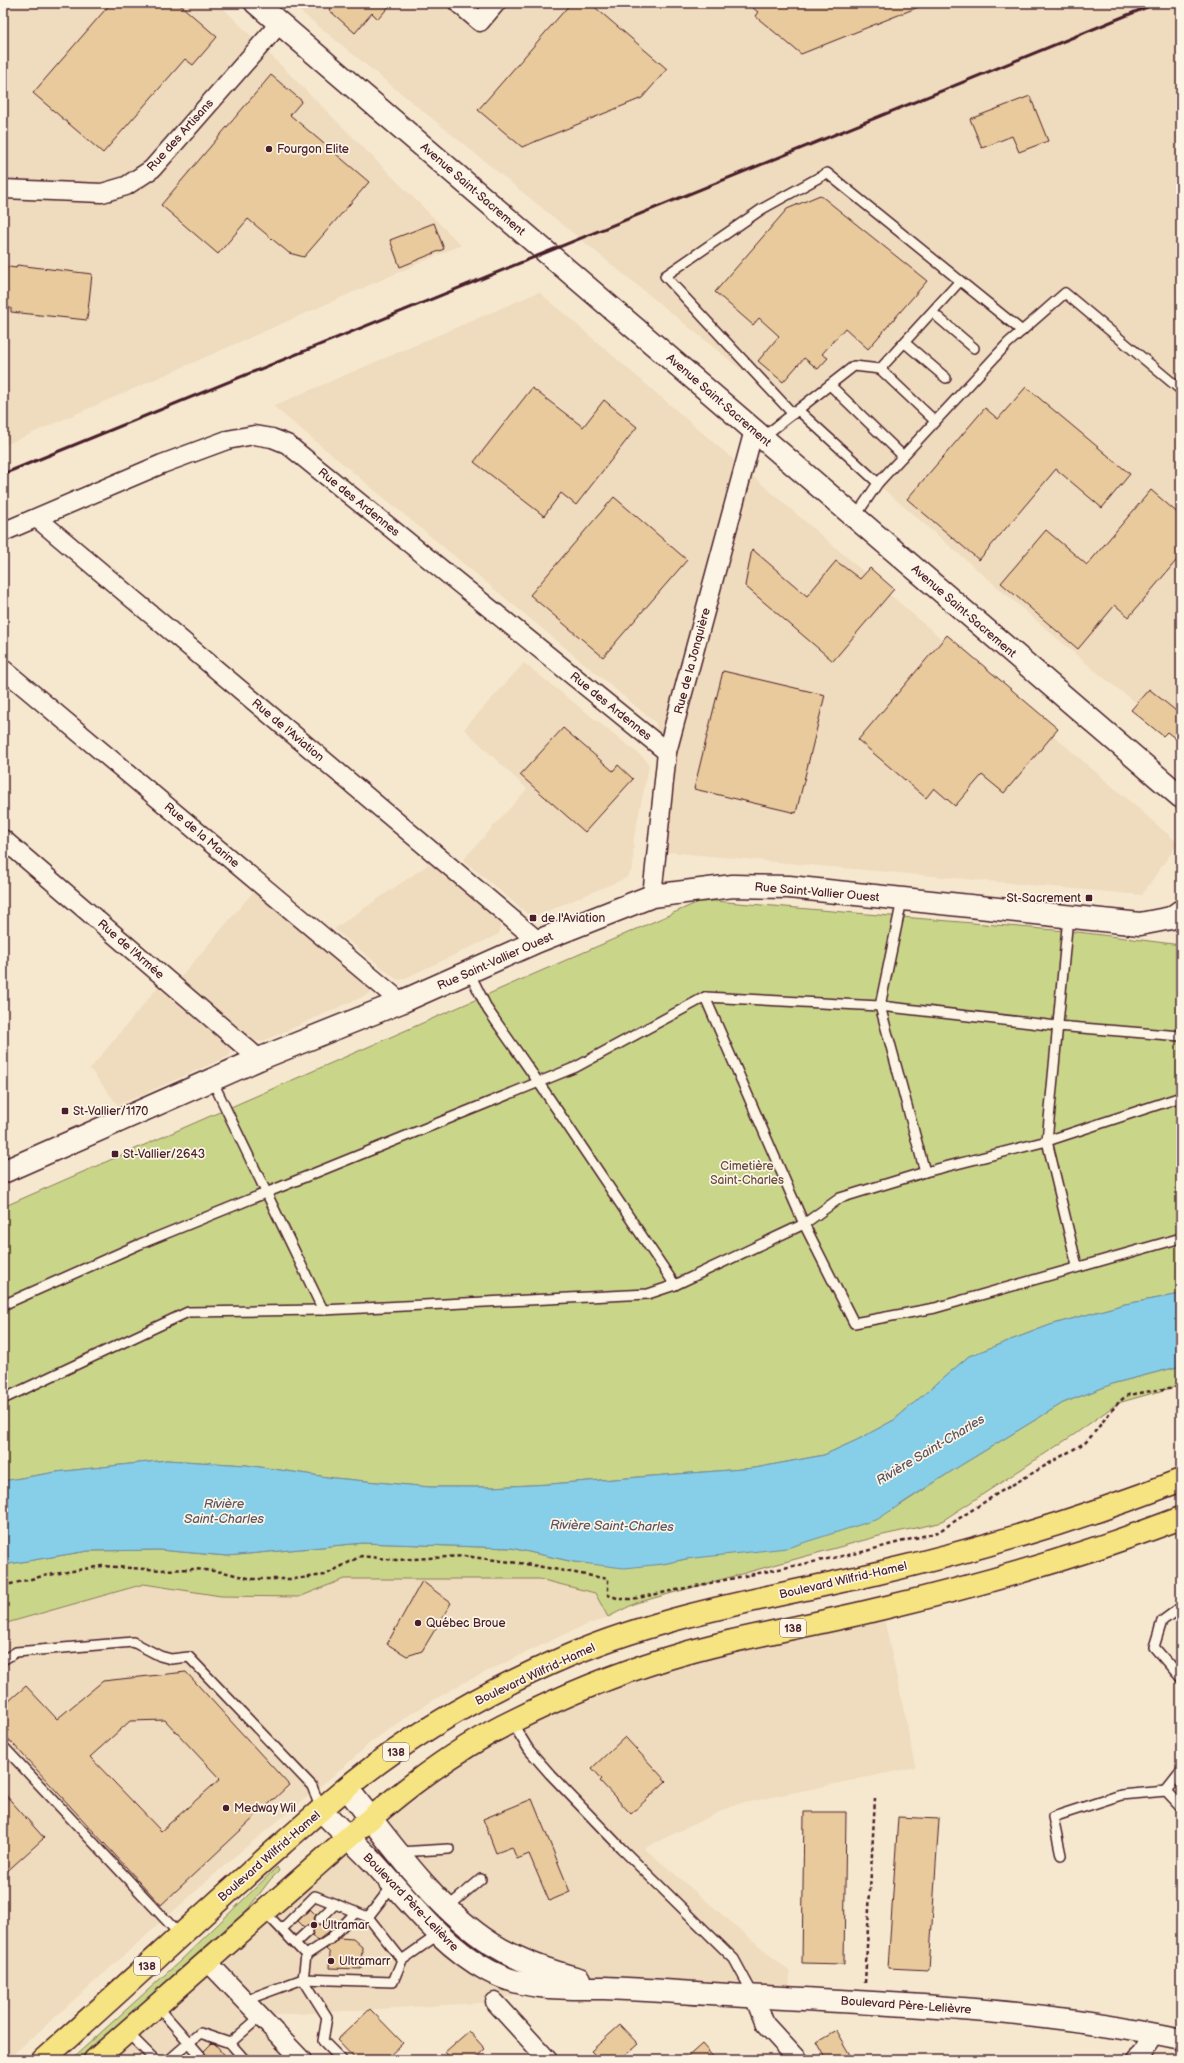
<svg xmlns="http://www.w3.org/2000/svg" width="1184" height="2063" viewBox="0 0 1184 2063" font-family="'Balsamiq Sans',sans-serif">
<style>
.built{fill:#efdbbd}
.green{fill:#c9d689;stroke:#8a7a5a}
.water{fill:#87cfe8;stroke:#6f899c}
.building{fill:#e9ca9c;stroke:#4a1f2b;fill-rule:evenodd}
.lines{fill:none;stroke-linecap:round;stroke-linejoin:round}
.lane-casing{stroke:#4a1f2b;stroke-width:12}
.street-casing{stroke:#4a1f2b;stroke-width:21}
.secondary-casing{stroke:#4a1f2b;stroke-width:25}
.primary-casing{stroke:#4a1f2b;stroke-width:25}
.path{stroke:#4a1f2b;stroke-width:2.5;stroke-dasharray:4 3;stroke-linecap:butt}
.lane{stroke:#fcf5e5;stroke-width:9}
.street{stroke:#fcf5e5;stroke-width:18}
.secondary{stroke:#fcf5e5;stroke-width:22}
.primary{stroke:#f6e381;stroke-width:22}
.rail{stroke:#4a1f2b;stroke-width:3}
.poi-dot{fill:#4a1f2b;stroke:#fcf5e5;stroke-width:1.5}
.labels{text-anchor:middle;stroke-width:3.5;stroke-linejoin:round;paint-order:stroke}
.shield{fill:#fcf5e5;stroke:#7f5f63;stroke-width:1}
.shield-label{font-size:11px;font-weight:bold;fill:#4a1f2b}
.street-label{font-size:12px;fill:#4a1f2b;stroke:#fcf5e5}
.poi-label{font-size:12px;fill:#4a1f2b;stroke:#fcf5e5;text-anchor:start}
.park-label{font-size:12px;fill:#6a4d42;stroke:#fcf5e5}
.water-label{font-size:13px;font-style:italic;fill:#5c5464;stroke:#fcf5e5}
</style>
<rect width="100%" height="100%" fill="#f6e8cf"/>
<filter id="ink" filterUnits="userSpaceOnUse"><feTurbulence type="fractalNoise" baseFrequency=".025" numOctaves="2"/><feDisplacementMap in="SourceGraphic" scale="8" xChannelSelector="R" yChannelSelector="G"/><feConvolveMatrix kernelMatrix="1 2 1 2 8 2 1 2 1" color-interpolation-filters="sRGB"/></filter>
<g filter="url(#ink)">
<g class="built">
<path d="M3,3H218L461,245L3,446Z"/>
<path d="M290,3H1181V738L1094,670L803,420Z"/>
<path d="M539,292L1178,843L1142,895L667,852L656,723L273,406Z"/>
<path d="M524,663L645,759L649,765L634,837L633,866L630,873L626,878L536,916L529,915L463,860L527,789L464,729Z"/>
<path d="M432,862L499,919L501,925L499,934L401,980L396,979L334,929Z"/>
<path d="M254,891L370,989L371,993L261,1042L255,1041L180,978Z"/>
<path d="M158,987L229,1047L230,1052L229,1056L118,1105L90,1069Z"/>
<path d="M344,1579H539L595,1593L608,1617L571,1631L461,1684L412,1713L371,1742L346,1765L234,1857L7,2060H3V1624L144,1584Z"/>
<path d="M882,1609L916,1767L734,1805L644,1848L790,1972L789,1998L541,1984L495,2002L262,2016L302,2060H96L371,1818L568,1695Z"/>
</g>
<g class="green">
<path d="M703,900L1078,932L1181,945V1294L1125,1304L1050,1325L969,1356L894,1420L857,1440L824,1455L755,1468L550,1484L492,1487H430L334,1478L246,1465L167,1460L56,1472L3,1481V1207Z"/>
<path d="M1181,1366V1385L1118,1403L1075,1434L939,1523L883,1535L636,1603L608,1617L595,1593L539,1579H344L299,1597L221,1596L144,1584L3,1624V1565L88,1551L159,1550L227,1556L363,1543L511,1548L574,1562L662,1564L686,1559L902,1504L958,1467L1063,1403L1115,1383Z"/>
<path d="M277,1867L279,1871L270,1880L248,1909L79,2059L75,2056L179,1962Z"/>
</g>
<path class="water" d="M1181,1294V1366L1115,1383L1063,1403L958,1467L878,1519L787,1548L686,1559L663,1564L624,1568L574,1562L511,1548L363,1543L227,1556L159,1550L88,1551L3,1565V1481L56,1472L167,1460L246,1465L334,1478L430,1487H492L550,1484L755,1468L824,1455L857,1440L894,1420L969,1356L1050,1325L1125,1304Z"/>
<g class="building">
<path d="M111,3H178L217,37L193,65L185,59L103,153L33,93Z"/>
<path d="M335,3H392L378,19L372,13L355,33L329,10Z"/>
<path d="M571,3H590L667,69L642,98L522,147L478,110Z"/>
<path d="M747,3H926V4L801,54L755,16L758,12Z"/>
<path d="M271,75L302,101L290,115L369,182L304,257L289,253L248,219L218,254L161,205Z"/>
<path d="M1030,96L1048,141L1019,152L1012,136L982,148L970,119Z"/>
<path d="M820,195L927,281L868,349L845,328L822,354L828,358L818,369L804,358L783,382L758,361L779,336L759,318L753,325L715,292L787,209Z"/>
<path d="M434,223L444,249L400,267L390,240Z"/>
<path d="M17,265L92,274L87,320L11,312V308L3,307V266L16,268Z"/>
<path d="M1026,387L1130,474L1102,508L1056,469L979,560L907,499L985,408L998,419Z"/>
<path d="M532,388L583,427L604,400L637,427L576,505L561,493L544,516L474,462Z"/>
<path d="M1151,490L1181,516V555L1129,617L1115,605L1078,649L1001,583L1046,530L1087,565Z"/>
<path d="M614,497L687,560L603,657L530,595Z"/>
<path d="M752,549L807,596L836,561L860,579L870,568L894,589L833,661L745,586Z"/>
<path d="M947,635L1058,729L1004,793L982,775L955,806L934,788L926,798L858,740Z"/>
<path d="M723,671L825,695L796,813L694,789Z"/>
<path d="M1149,689L1181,715V743L1167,732L1163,736L1131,710Z"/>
<path d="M563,728L613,771L618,765L633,779L585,832L520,775Z"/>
<path d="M422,1581L451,1603L422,1651L407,1656L387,1644Z"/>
<path d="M186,1672L289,1785L161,1905L3,1733V1706L26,1686L57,1719L103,1681ZM165,1720L220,1779L161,1831L90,1757L130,1721Z"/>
<path d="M625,1737L666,1781L631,1814L600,1781L602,1779L592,1768Z"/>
<path d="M3,1792L44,1838L3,1875Z"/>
<path d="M532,1799L570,1892L549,1901L529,1854L517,1859L512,1847L496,1853L483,1819Z"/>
<path d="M804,1812H846L844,1964L802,1963Z"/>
<path d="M898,1817L939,1819L929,1970L888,1968Z"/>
<path d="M310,1909L316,1915L314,1918L316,1923L319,1925L324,1923L331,1930L317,1941L312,1935L314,1930L312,1927L307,1925L304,1927L298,1921Z"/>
<path d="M339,1938L353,1939L362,1947L361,1969L329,1968L330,1953L326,1949Z"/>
<path d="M370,2009L403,2043L385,2060H356L337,2040Z"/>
<path d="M620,2025L638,2044L620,2060H600L591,2051Z"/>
<path d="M469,2031L485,2049L473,2060H452L445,2052Z"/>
<path d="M836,2031L853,2060H827L817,2042Z"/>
<path d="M212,2043L215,2044L229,2060H203L206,2057L204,2051Z"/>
<path d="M702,2044L716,2060H684Z"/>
</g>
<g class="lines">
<g class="lane-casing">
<g id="lane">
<path d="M933,313L974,348"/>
<path d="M905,343L946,378"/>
<path d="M880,369L935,421"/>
<path d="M830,385L903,456"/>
<path d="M798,410L878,483"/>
<path d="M793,414L665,276L762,209L827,173L1022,331"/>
<path d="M763,437L854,366L880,369L960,281"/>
<path d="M855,517L878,483L1008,343L1065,293L1181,390"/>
<path d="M902,900L880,1006L925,1172"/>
<path d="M1068,917L1047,1141L1077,1266"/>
<path d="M469,972L488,1010L539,1083L675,1285L804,1224L840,1198L925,1172L1047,1141L1181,1097"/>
<path d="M705,997L804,1224L854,1323L935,1308L1181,1238"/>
<path d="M212,1080L323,1310L648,1294L675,1285"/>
<path d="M3,1305L140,1244L576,1067L705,997L880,1006L1057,1026L1181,1036"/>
<path d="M3,1399L188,1312L323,1310"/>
<path d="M1181,1607L1162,1621L1154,1647L1181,1678"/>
<path d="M3,1660L16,1652L133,1642L160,1656L171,1659L189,1657L312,1786L321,1810"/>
<path d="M511,1721L529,1750L550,1774L621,1848L734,1959L754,1996"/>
<path d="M3,1746L180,1935"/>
<path d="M1166,1791L1181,1807"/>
<path d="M399,1852L449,1849"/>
<path d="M1061,1855L1053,1817L1121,1795L1166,1791L1181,1772"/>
<path d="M448,1907L481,1879"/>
<path d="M368,1917L402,1960L439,1934"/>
<path d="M320,1919L335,1904"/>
<path d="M282,1929L315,1896L368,1917L393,1885"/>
<path d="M295,1943L308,1931"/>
<path d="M306,1955L329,1940L356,1912"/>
<path d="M303,1979L393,1982L402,1960"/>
<path d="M303,1979L327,2017L323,2041L342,2060"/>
<path d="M246,2000L303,1979L306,1955L264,1911"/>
<path d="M157,2006L200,2055"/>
<path d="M127,2032L155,2060"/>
<path d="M169,2060L200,2033L230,2043"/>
<path d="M245,2060L230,2043L261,2016"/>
</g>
</g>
<g class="street-casing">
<g id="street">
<path d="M458,3L480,22L496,3"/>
<path d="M3,189L102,193L126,186L152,169L280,23"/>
<path d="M38,519L538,941"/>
<path d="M3,532L162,464L227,440L254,435L272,438L287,444L667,752"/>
<path d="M3,669L401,1002"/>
<path d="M3,839L259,1059"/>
<path d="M652,896L667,752L754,430"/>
<path d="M207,1961L302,2060"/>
<path d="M754,1997L765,2024L798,2060"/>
<path d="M495,2002L548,2060"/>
<path d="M1135,2060L1142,2053L1155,2033"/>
</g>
</g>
<g class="secondary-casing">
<g id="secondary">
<path d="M256,3L1181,797"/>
<path d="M3,1172L259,1059L401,1002L538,941L652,896L733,886L789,887L1140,924L1171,918L1181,911"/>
<path d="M347,1788C388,1840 435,1908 492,1944C519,1961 548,1971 579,1979"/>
<path d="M321,1810C338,1828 357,1845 374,1863C409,1901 442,1946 489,1971C525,1990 565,1988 604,1988C629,1989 653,1990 678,1992C846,2003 1016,2004 1181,2039"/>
</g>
</g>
<g class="primary-casing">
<g id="primary">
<path d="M43,2060C123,1989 201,1915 281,1845C306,1823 330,1801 356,1780C420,1729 495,1687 570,1655C667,1614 772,1597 874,1574C978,1550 1082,1519 1181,1480"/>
<path d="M95,2060C164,2000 232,1939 301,1879C367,1821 435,1758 515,1720C563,1696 613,1675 665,1659C736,1637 811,1626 883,1608C984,1584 1084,1555 1181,1518"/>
</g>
</g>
<g class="path">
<path d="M3,1586L43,1576L102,1566L161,1570L195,1569L223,1572L252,1579H294L325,1575L361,1556L396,1560L464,1556L526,1564L608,1579V1595L620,1599H632L862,1552L938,1532L1000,1492L1086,1442C1098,1430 1115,1402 1128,1395L1181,1386"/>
<path d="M865,1983L875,1798"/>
</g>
<use href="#lane" class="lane"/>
<use href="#street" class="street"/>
<use href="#secondary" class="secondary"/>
<use href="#primary" class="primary"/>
<path class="rail" d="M3,474L1157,3"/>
</g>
</g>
<g class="poi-dot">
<circle cx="269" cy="149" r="4"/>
<rect x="1085" y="894" width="8" height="8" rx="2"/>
<rect x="529" y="914" width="8" height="8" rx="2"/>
<rect x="61" y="1107" width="8" height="8" rx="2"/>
<rect x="111" y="1150" width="8" height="8" rx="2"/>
<circle cx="418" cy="1623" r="4"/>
<circle cx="226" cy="1808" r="4"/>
<circle cx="314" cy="1925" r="4"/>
<circle cx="331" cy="1961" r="4"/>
</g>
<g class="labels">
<g class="shield">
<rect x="780" y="1619" width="26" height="18" rx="3"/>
<rect x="383" y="1743" width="26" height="18" rx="3"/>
<rect x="134" y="1957" width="26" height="18" rx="3"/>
</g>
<g class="shield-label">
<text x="793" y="1632">138</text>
<text x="396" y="1756">138</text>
<text x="147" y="1970">138</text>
</g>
<g class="street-label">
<text transform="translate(180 135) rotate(-48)" y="4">Rue des Artisans</text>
<text transform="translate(473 189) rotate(41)" y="4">Avenue Saint-Sacrement</text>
<text transform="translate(719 400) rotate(41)" y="4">Avenue Saint-Sacrement</text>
<text transform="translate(359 502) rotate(39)" y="4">Rue des Ardennes</text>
<text transform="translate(964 611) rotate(41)" y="4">Avenue Saint-Sacrement</text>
<text transform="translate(692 661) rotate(-75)" y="4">Rue de la Jonquière</text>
<text transform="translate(611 706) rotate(39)" y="4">Rue des Ardennes</text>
<text transform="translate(288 730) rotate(40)" y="4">Rue de l'Aviation</text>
<text transform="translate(202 835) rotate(40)" y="4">Rue de la Marine</text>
<text transform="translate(817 892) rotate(5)" y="4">Rue Saint-Vallier Ouest</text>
<text transform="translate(131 949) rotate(41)" y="4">Rue de l'Armée</text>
<text transform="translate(495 961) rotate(-24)" y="4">Rue Saint-Vallier Ouest</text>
<text transform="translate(843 1580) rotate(-13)" y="4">Boulevard Wilfrid-Hamel</text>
<text transform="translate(535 1674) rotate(-25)" y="4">Boulevard Wilfrid-Hamel</text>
<text transform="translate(269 1856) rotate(-41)" y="4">Boulevard Wilfrid-Hamel</text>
<text transform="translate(411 1902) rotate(46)" y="4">Boulevard Père-Lelièvre</text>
<text transform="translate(906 2005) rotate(4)" y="4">Boulevard Père-Lelièvre</text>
</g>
<g class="poi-label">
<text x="277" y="153">Fourgon Elite</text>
<text x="1081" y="902" text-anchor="end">St-Sacrement</text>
<text x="541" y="922">de l'Aviation</text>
<text x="73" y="1115">St-Vallier/1170</text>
<text x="123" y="1158">St-Vallier/2643</text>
<text x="426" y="1627">Québec Broue</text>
<text x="234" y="1812">Medway Wil</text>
<text x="322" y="1929">Ultramar</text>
<text x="339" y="1965">Ultramarr</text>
</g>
<g class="park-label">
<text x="747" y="1170">Cimetière<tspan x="747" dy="14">Saint-Charles</tspan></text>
</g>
<g class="water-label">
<text transform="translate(930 1449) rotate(-31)" y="5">Rivière Saint-Charles</text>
<text x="224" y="1508">Rivière<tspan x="224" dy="15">Saint-Charles</tspan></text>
<text transform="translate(612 1525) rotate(1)" y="5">Rivière Saint-Charles</text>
</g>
</g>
<rect width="1184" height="2063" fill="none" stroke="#fcf5e5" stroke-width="16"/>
<rect x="8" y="8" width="1168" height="2047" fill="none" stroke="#4a1f2b" stroke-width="1.5" filter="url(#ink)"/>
</svg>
